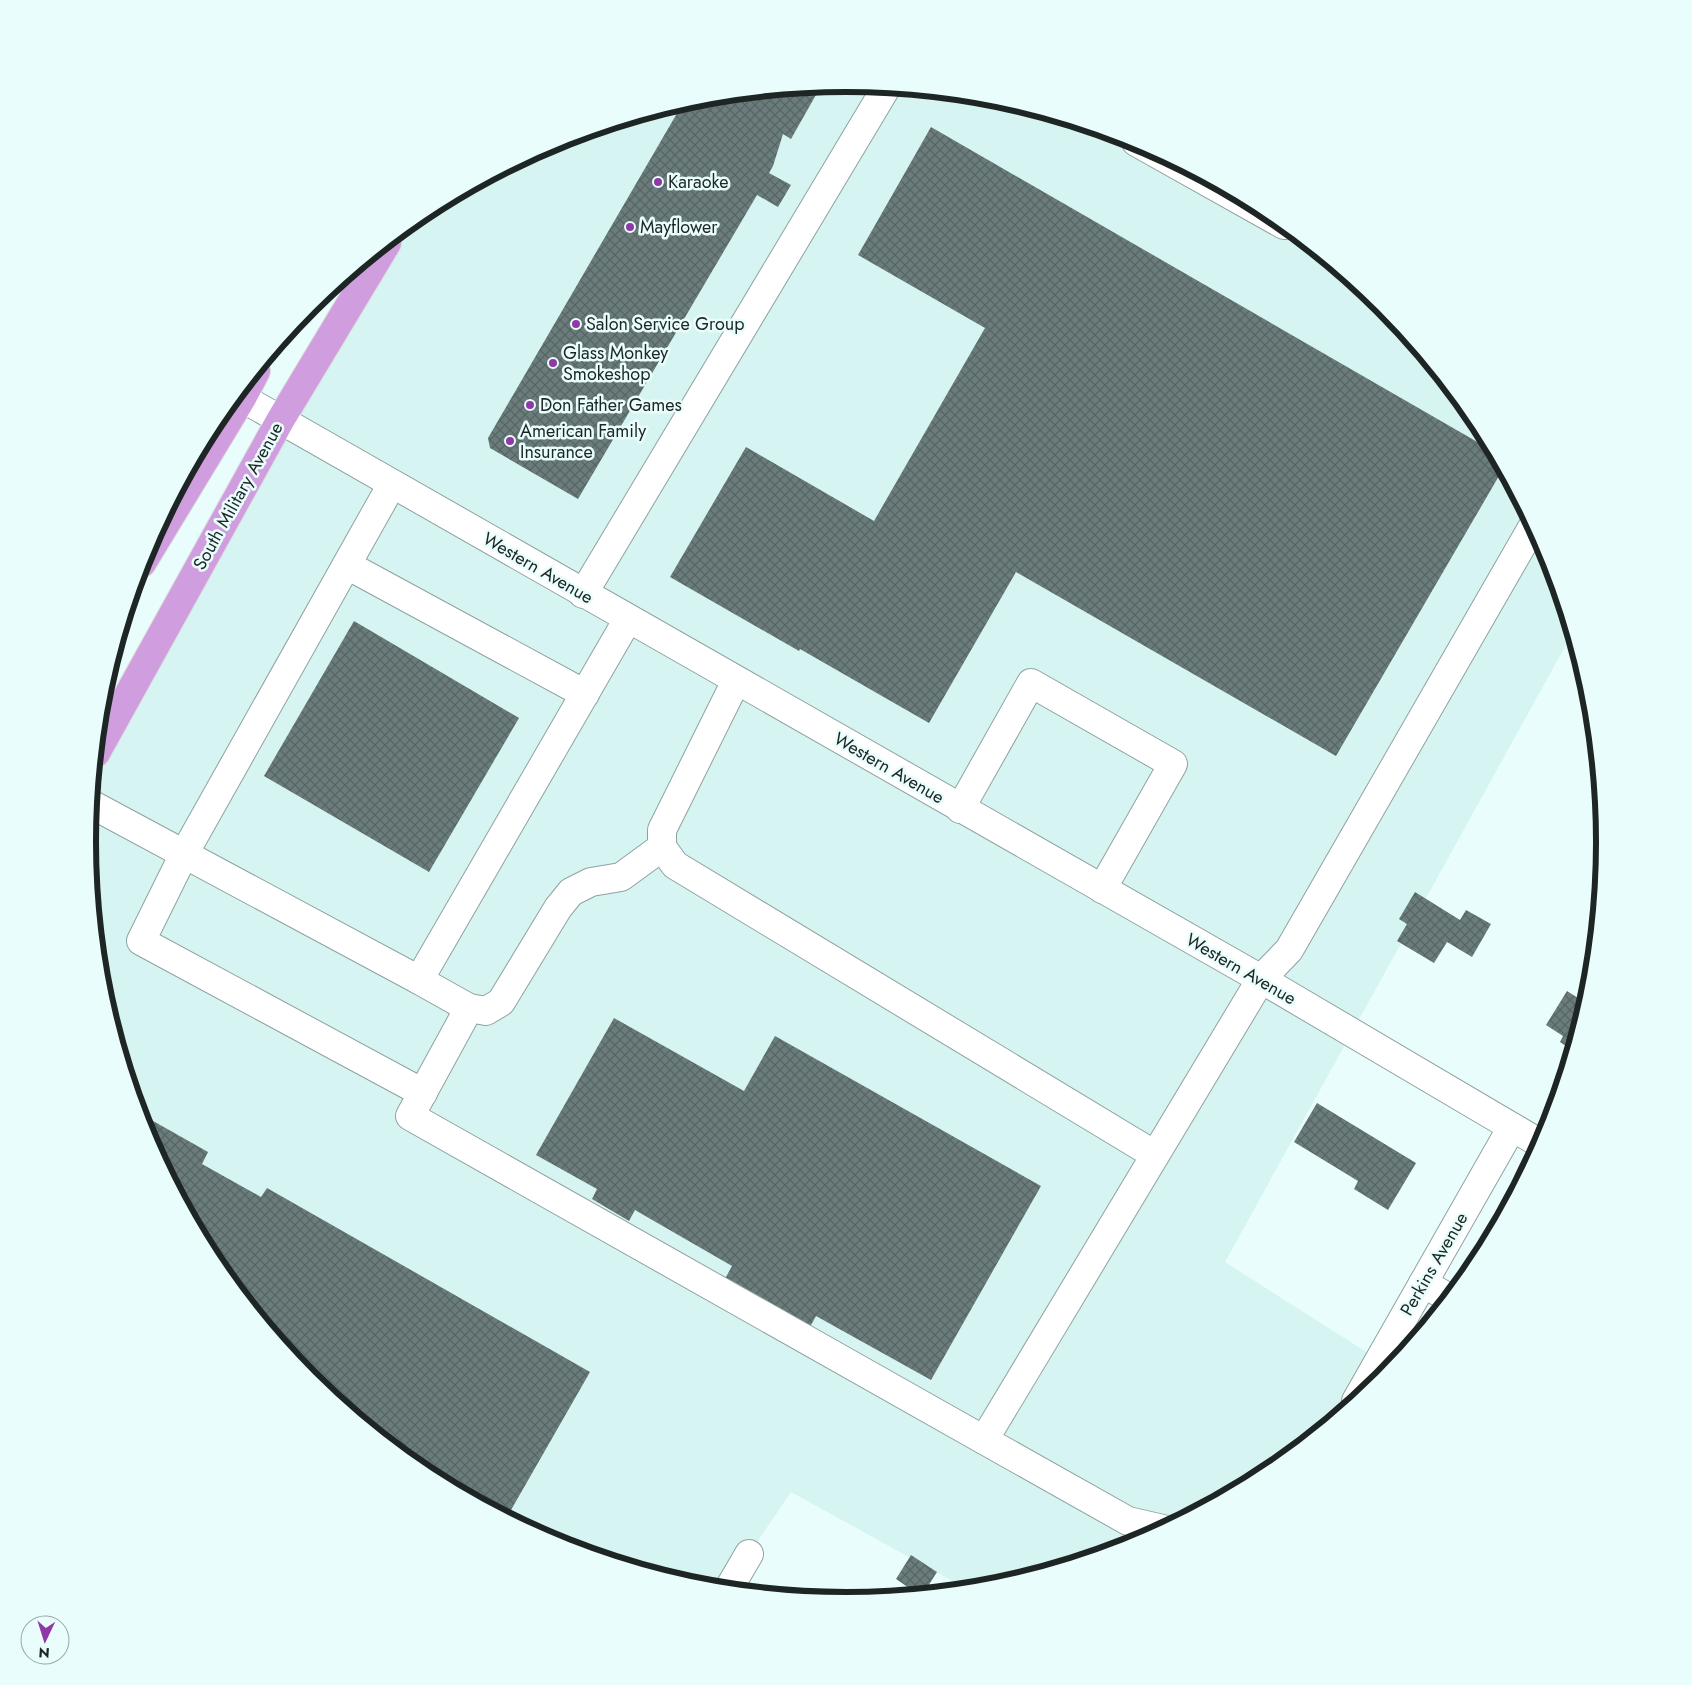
<svg xmlns="http://www.w3.org/2000/svg" width="1692" height="1685" viewBox="0 0 1692 1685" font-family="Jost,sans-serif">
<style>
.built{fill:#d6f4f2}
.building{fill:url(#building-cross-hatch)}
.lines{fill:none;stroke-linecap:round;stroke-linejoin:round}
.minor-casing{stroke:#8fa2a1;stroke-width:30}
.major-casing{stroke:#dbdcdc;stroke-width:30}
.minor{stroke:#fff;stroke-width:28}
.major{stroke:#d09edf;stroke-width:28}
.poi-dot{fill:#8e39a7;stroke:#e9fefc;stroke-width:2}
.labels{text-anchor:middle;stroke-width:5;stroke-linejoin:round;paint-order:stroke}
.poi-label{font-size:18px;fill:#1e2625;stroke:#e9fefc;text-anchor:start}
.street-label{font-size:18px;fill:#1e2625;stroke:#e9fefc}
.rim{fill:none;stroke:#1e2625;stroke-width:6}
</style>
<defs>
<pattern id="building-cross-hatch" width="8" height="8" patternUnits="userSpaceOnUse" patternTransform="scale(1.25)"><rect width="8" height="8" fill="#6a7c7b"/><path d="M0 0l8 8M0 8l8-8" fill="none" stroke="#576565"/></pattern>
</defs>
<rect width="100%" height="100%" fill="#e9fefc"/>
<path class="built" d="M846,84L994,98L1137,142L1268,212L1383,306L1477,421L1547,552L1572,634L1225,1262L1379,1360L1356,1401L1267,1474L1136,1544L994,1587L967,1589L791,1492L749,1554L728,1590L698,1587L555,1543L424,1473L309,1379L145,1133L102,990L87,842L96,753L387,243L425,211L556,141L698,98Z"/>
<g class="building">
<path d="M846,84H853L847,95L829,85Z"/>
<path d="M821,86L791,139L783,134L773,166L769,173L791,185L778,207L757,195L578,499L490,448L488,438L683,103L698,98Z"/>
<path d="M931,127L1493,451L1503,469L1336,756L1016,572L929,723L800,649L799,651L670,577L746,447L874,521L985,328L858,255Z"/>
<path d="M354,621L519,718L429,872L264,776Z"/>
<path d="M1415,892L1460,920L1466,910L1491,924L1472,957L1447,942L1434,963L1397,941L1407,924L1399,919Z"/>
<path d="M1567,991L1586,1003L1572,1050L1560,1042L1563,1036L1546,1025Z"/>
<path d="M614,1018L744,1091L775,1036L1041,1186L931,1380L816,1316L805,1336L720,1288L732,1266L635,1210L629,1221L592,1199L597,1189L536,1155Z"/>
<path d="M1317,1103L1416,1163L1388,1210L1354,1189L1358,1181L1294,1142Z"/>
<path d="M139,1113L208,1152L202,1164L261,1197L267,1188L590,1372L507,1517L424,1473L309,1379L215,1264L145,1133Z"/>
<path d="M911,1555L937,1572L923,1594H918L896,1579Z"/>
<path d="M866,1591L879,1598L861,1600Z"/>
</g>
<g class="lines">
<g class="minor-casing">
<g id="minor">
<path d="M1136,142L1284,225"/>
<path d="M237,395L1261,979L1541,1144"/>
<path d="M392,484L184,854L141,941L423,1093"/>
<path d="M347,565L585,694"/>
<path d="M583,594L886,88"/>
<path d="M628,619L419,980L469,1008L410,1116L984,1440"/>
<path d="M736,681L662,830V847L675,865L1155,1155"/>
<path d="M91,804L419,980"/>
<path d="M960,809L1031,683L1173,764L1102,889"/>
<path d="M469,1008L486,1011L501,1002L558,908L571,892L591,882L621,877L662,847"/>
<path d="M1423,1283L1449,1298"/>
<path d="M1356,1401L1512,1127"/>
<path d="M1163,1529L1128,1521L984,1440L1261,979L1289,950L1533,526"/>
<path d="M728,1590L749,1554"/>
</g>
</g>
<g class="major-casing">
<g id="major">
<path d="M142,563L242,398L256,371"/>
<path d="M96,753L281,419L387,243"/>
</g>
</g>
<use href="#minor" class="minor"/>
<use href="#major" class="major"/>
</g>
<g class="poi-dot">
<circle cx="658" cy="182" r="5"/>
<circle cx="630" cy="227" r="5"/>
<circle cx="576" cy="324" r="5"/>
<circle cx="553" cy="363" r="5"/>
<circle cx="530" cy="405" r="5"/>
<circle cx="510" cy="441" r="5"/>
</g>
<g class="labels">
<g class="poi-label">
<text x="668" y="188">Karaoke</text>
<text x="640" y="233">Mayflower</text>
<text x="586" y="330">Salon Service Group</text>
<text x="563" y="359">Glass Monkey<tspan x="563" dy="21">Smokeshop</tspan></text>
<text x="540" y="411">Don Father Games</text>
<text x="520" y="437">American Family<tspan x="520" dy="21">Insurance</tspan></text>
</g>
<g class="street-label">
<text transform="translate(238 496) rotate(-61)" y="6">South Military Avenue</text>
<text transform="translate(538 568) rotate(30)" y="6">Western Avenue</text>
<text transform="translate(889 768) rotate(30)" y="6">Western Avenue</text>
<text transform="translate(1241 969) rotate(30)" y="6">Western Avenue</text>
<text transform="translate(1434 1264) rotate(-60)" y="6">Perkins Avenue</text>
</g>
</g>
<path d="M0 0H1692V1685H0ZM96 842a750 750 0 1 1 1500 0a750 750 0 1 1-1500 0Z" fill="#e9fefc" fill-rule="evenodd"/>
<path class="rim" d="M96 842a750 750 0 1 1 1500 0a750 750 0 1 1-1500 0Z"/>
<g transform="translate(45 1640) rotate(184)"><circle r="24" fill="#e9fefc" stroke="#98a8a6"/>
<path d="M0-4L9 19L0 12L-9 19Z" fill="#8e39a7"/>
<text y="-8" font-size="14" font-weight="bold" text-anchor="middle" fill="#1e2625">N</text>
</g>
</svg>
